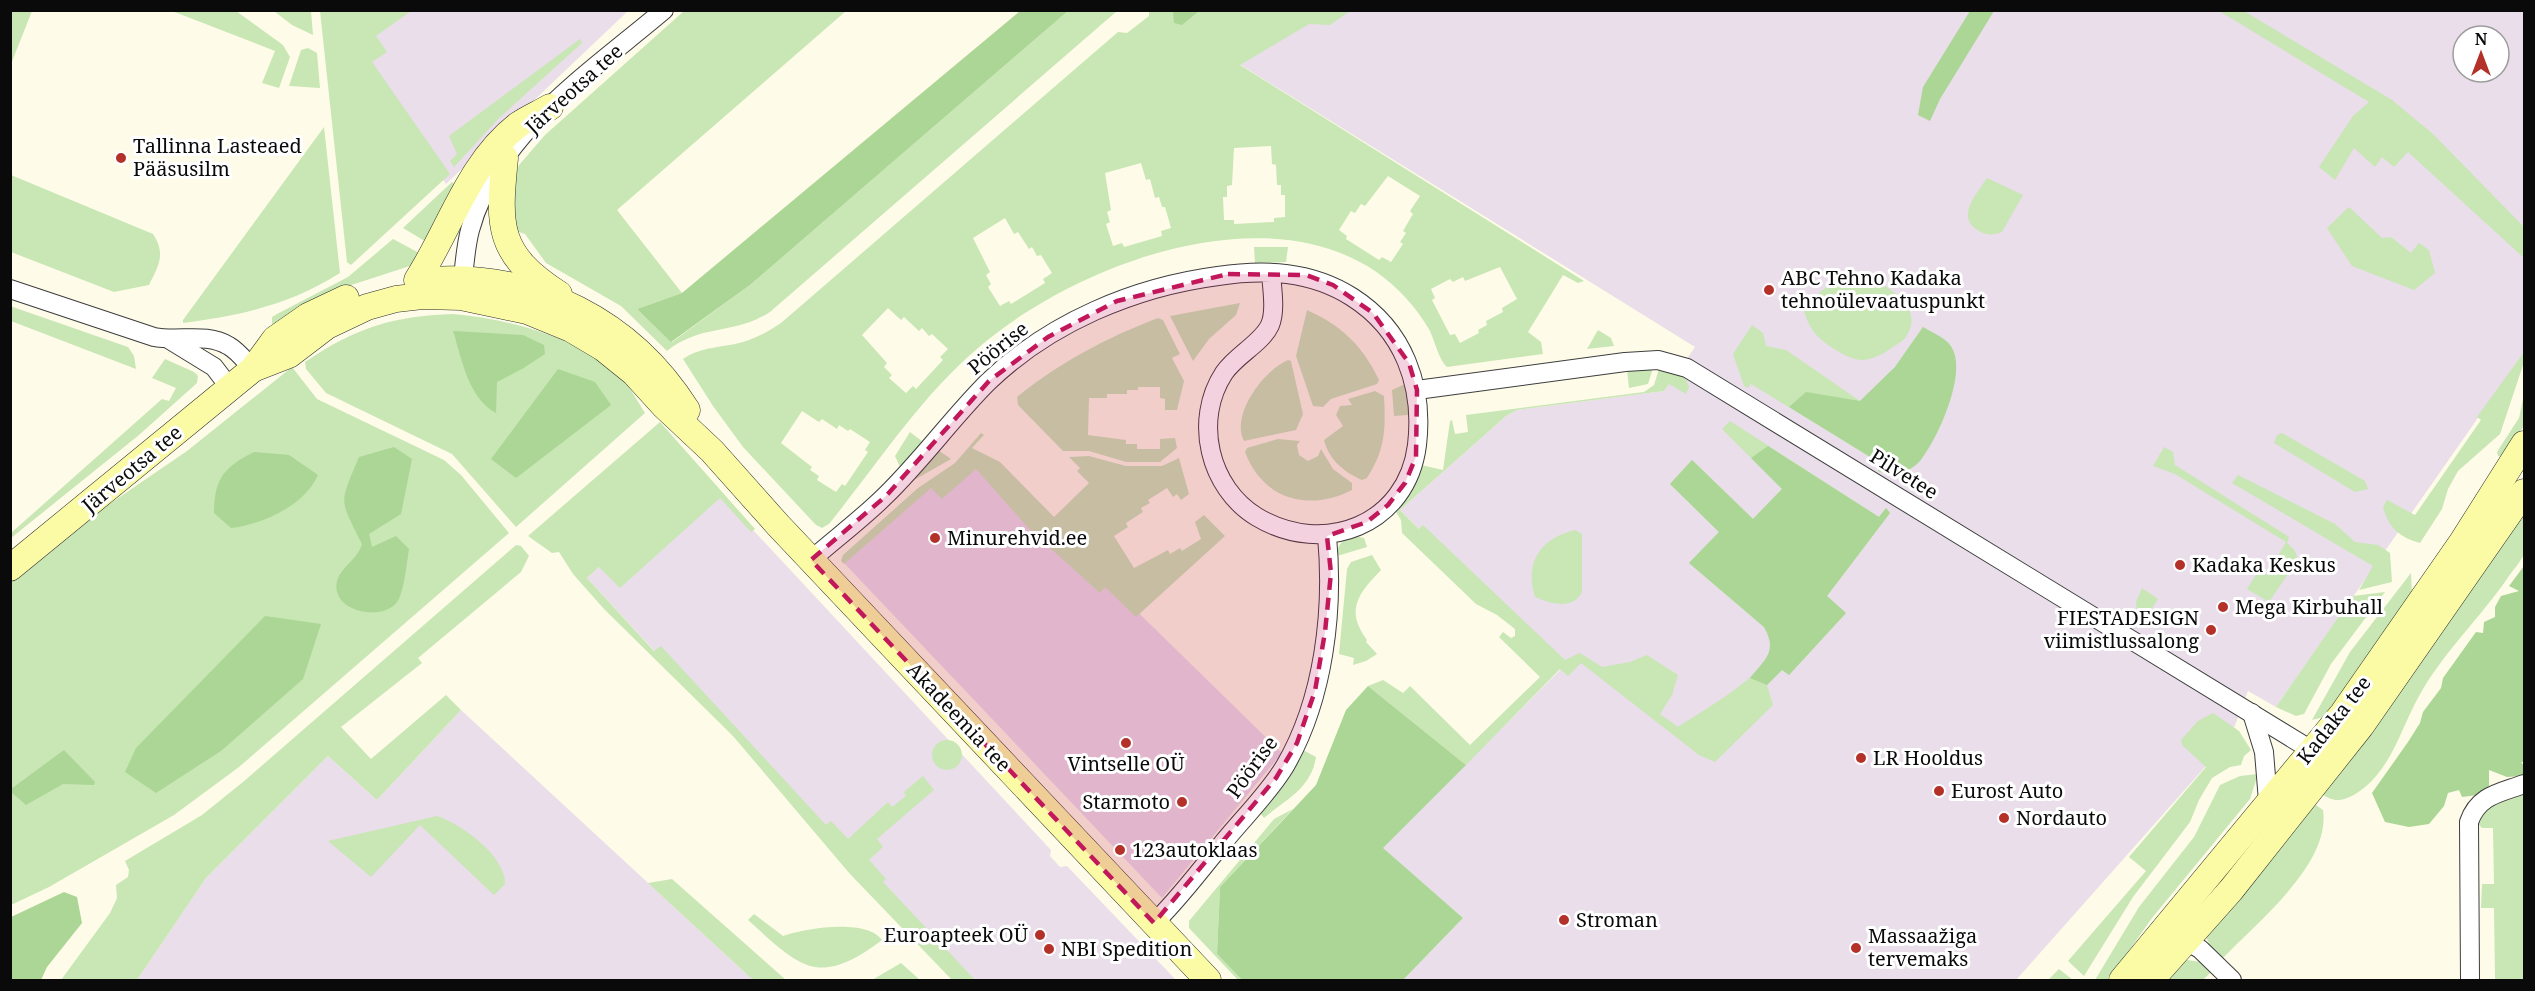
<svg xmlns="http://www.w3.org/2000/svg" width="2535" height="991" viewBox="0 0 2535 991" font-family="'Noto Serif',serif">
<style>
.industrial{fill:#e9dee9;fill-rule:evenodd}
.green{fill:#c9e6b5;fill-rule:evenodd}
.forest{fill:#abd695}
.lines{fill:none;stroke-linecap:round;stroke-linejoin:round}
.street-casing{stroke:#3d3d3d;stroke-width:20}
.secondary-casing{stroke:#2c2c2c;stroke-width:27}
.street{stroke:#fff;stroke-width:18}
.secondary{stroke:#fbfba6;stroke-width:26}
.marked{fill:#c2185b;fill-opacity:0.2;stroke:#c2185b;stroke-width:4.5;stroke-dasharray:12 8;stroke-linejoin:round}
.poi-dot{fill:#b33129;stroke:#fff;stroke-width:2}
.labels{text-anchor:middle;stroke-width:6;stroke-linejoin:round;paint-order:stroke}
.street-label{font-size:20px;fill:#0a0a0a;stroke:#fff}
.poi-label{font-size:20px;fill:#0a0a0a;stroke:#fff;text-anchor:start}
</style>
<rect width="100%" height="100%" fill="#fefce8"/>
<g class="industrial">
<path d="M341,10L628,11L446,184L332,18Z"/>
<path d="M1234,11H2524V352L2276,707L2248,691L2234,728L2206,766L2016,980H1403L1463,918L1382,848L1561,669L1400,510L1506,416L1517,410L1664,391L1695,347L1239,64ZM2463,36H2499V72H2463Z"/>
<path d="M971,449L1282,753L1162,898L843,562Z"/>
<path d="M701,474L1051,850L1050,856L1060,867L1067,866L1176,980H959L587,578Z"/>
<path d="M461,710L753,980H137L206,878L328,756L377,800Z"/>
</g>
<g class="green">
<path d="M11,10L32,11L11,64L10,11Z"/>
<path d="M172,11H236L283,45L290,57L279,88L262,83L275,51Z"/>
<path d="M274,11H311L313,35L292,25Z"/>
<path d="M320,11H411L376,36L387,52L372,62L450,174L351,265L347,262Z"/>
<path d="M684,11H846L617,210L682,293L637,309L672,342L750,285L1068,11H1117L770,312C733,336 703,323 667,351L621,306L546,263L525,234L513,230L510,191L519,165L545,135Z"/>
<path d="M1149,11H1350L1330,25L1309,24L1240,65L1584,281L1578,283L1563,275L1528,332L1541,342L1543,354L1447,367C1439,360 1435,342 1430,331C1417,308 1397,286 1375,271C1260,194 1073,266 978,348C921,396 876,466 829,524L822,528L816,525L743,447L713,406L683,359C702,346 722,348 743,342C757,338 769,331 781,323L1118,32L1127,33L1149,16ZM1271,146L1272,164L1276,165L1277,185H1281V195H1285V217L1274,218V222L1234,224V220H1224L1223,197H1227V186L1232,185L1234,148ZM1141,163L1146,180L1150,179L1155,198L1159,197L1162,207H1165L1171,228L1161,231L1162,236L1124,247L1122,243L1113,246L1106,224L1110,222L1107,212L1111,210L1105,173ZM1388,176L1420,196L1410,211L1413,214L1403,231L1406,233L1400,242L1403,244L1391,262L1382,257L1379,260L1346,239L1347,236L1339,230L1351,211L1355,213L1361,204L1365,206ZM1005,218L1014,234L1018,232L1029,249L1032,247L1037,256L1041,255L1052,273L1043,279L1045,283L1011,304L1009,301L1000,306L988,287L991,284L986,275L990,272L973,238ZM1500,267L1517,299L1502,308L1503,312L1486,321L1487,325L1478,330L1479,333L1460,343L1455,334L1450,335L1432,300L1435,298L1431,289L1450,279L1453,282L1463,277L1465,281ZM888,308L901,320L904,317L919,331L922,328L929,336L932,334L948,349L940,357L943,360L916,389L913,386L906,393L889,378L892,375L884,367L887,363L862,335ZM802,411L819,422L822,419L837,429L839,425L848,431L850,429L870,442L865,450L868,452L845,486L842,484L836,492L817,480L819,476L810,470L812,467L781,443Z"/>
<path d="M2219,11H2244L2392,100L2433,134L2524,227V258L2408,152L2394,167L2382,157L2375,167L2354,148L2335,180L2319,167L2353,116L2369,102Z"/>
<path d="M580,39L582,43L498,119L454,167L450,161L457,154L449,136Z"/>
<path d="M308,48L317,53L320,88L289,86L301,50Z"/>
<path d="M324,127L340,273C289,305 242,315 183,323V320Z"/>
<path d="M11,175L153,234C166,254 159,265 149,285L114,292L11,252Z"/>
<path d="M1987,178L2023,195L2002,232C1994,235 1987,236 1979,231C1955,217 1976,195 1987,178Z"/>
<path d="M452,182L456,185L428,243L403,228Z"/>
<path d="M2349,207L2382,238L2391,237L2411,253L2419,243L2429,250L2435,273L2414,290L2352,266L2327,228Z"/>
<path d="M393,239L423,255L416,264L339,289L275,327L272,323V317L277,314L348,277Z"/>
<path d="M1254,247H1288L1286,262L1255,263Z"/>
<path d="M1859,274C1882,282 1929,306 1905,338C1902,342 1894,346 1890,349C1884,354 1869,361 1860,360C1850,359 1839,352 1831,347C1816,337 1809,328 1804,311C1816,291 1835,279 1859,274Z"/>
<path d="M1240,303L1236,315L1209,339L1193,361L1170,316Z"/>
<path d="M10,306L128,347L134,356L136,369L11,321Z"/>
<path d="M1307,310C1341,325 1363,346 1379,380L1377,384L1331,399L1323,407L1313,406L1296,356Z"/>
<path d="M453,314C514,320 586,338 628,386C634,394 639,404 645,413L516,527L452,454L326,393L306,369L305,362C355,328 393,316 453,314Z"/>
<path d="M1158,318L1163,320L1180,354L1172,358L1184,381L1177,410H1165V399L1160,398V387H1138V390H1127V394H1107V398H1089L1088,435L1126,440V444H1137V449H1160V439L1175,438L1177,448L1160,462H1126L1089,451H1063L1018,405L1017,397C1060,362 1106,338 1158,318Z"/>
<path d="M1752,325L1763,333L1766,346L1786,350L1860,401L1895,367L1923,327L1949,343C1969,379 1927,492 1878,471L1880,463L1751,384L1748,388L1744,386L1733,354Z"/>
<path d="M1598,330L1611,338L1614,346L1587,349Z"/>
<path d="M2524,352V362L2500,434L2458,471L2448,489L2442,509L2420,543C2399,537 2389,528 2383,507L2387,500L2415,515L2481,420L2477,417Z"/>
<path d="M165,359L194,372L198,376L197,383L139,435L11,538V533L162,399L169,401L176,388L152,378Z"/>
<path d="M1288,360L1291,361L1303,414L1296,430L1244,441C1230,415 1264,370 1288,360Z"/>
<path d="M292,367L317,399L444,460L461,475L509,533L239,767L174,815L49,887L11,905L10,583L92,516L187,451Z"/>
<path d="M1653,368L1648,384L1629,388L1627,370Z"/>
<path d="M1659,369L1685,377L1689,387L1686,394L1669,384L1664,391L1517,410L1506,416L1400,510L1419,529L1423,525L1565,660L1580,653L1602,667L1630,662L1647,655L1678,675L1672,695L1660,714L1678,727C1700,712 1766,676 1771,649C1772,641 1768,635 1764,627L1689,563L1719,532L1670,484L1692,460L1753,519L1782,489L1722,429L1730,421L1879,517L1886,508L1890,513L1827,596L1846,613L1789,675L1782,670L1767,685L1773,705L1715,762L1699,755L1581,663L1568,676L1560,669L1466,765L1368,686L1383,680L1403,693L1410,686L1470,745L1540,677L1499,637L1503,632L1511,638L1515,636V629L1497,615L1476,604L1402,533L1401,520L1394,509L1421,465L1443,470L1450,421L1452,420L1455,434L1468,432L1466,415L1644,392L1654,385Z"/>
<path d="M1405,384L1410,412L1408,415L1394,416L1392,390Z"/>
<path d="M1375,391L1384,396C1386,430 1385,450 1367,478L1362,480C1344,472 1329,460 1324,440L1343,426L1336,415L1340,406L1352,405L1348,399Z"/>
<path d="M2524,395V426L2501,457L2498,456L2497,452L2519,418Z"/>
<path d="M660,422L755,529L751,532L720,498L620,588L599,567L587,578L654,651L661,646L826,825L831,821L848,839L888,802L892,807L906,796L904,792L923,776L934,790L877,839L883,847L869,860L886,879L883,882L975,980H952L850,874L733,736L604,609L573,574L559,552L552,553L528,536Z"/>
<path d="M910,432L923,442L900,467L895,456Z"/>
<path d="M981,433L984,435L972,448L1000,462L1054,517L1089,483L1077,471L1080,468L1069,457L1089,456L1126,466H1162L1179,458L1189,494L1181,500L1177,494L1173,497L1167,488L1148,500L1150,503L1141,508L1143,512L1126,523L1128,527L1114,536L1134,568L1168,550L1170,554L1180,548L1182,551L1201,539L1195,522L1204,515L1225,536L1136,617L1105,587L1100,593L1031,531L976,469L942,499L931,488L844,564L841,561L843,555L918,488L955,463Z"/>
<path d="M2282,433L2365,481L2368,489L2355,492L2274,443L2277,435Z"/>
<path d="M1278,439L1300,441L1297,445L1299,455L1308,461L1318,456L1321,449L1333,469L1352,483V490C1309,512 1263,500 1245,452L1247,448Z"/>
<path d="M2164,447L2173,452L2175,465L2289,537L2287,543C2293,549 2299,552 2296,562L2269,602L2247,589L2259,570L2267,575L2286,542L2175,474L2153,466Z"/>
<path d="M938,450L951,459L916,479L915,478Z"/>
<path d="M2238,475L2335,524L2355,542L2378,545L2390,553L2392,582L2359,590L2373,566L2232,483Z"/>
<path d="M2522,515L2524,516C2524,526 2528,547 2523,556C2519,564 2512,571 2507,579C2479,619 2442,654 2419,696C2402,726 2393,764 2365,787C2350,799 2336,806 2321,793Z"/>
<path d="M1575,530L1582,534V592C1573,610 1551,604 1535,597C1524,562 1541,538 1575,530Z"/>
<path d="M1354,536L1364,538L1367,547L1337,556C1337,543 1343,540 1354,536Z"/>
<path d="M516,545L521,546L529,556L521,572L418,658L422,663L341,727L371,759L446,695L461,710L377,800L328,756L206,878L137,980H61L110,913L117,898L116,885L128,877L129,870L125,861L202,815L243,782Z"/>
<path d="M1372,555L1381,570C1358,594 1345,610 1367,640L1366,642L1377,654L1366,661L1353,665L1354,658L1339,654L1347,569L1351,562Z"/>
<path d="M2411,573L2412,594L2327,716L2312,720L2350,652Z"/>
<path d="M2142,588L2158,599L2145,620L2137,617L2136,602Z"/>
<path d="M2385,592L2331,664L2304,714L2296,716L2276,707L2353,596Z"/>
<path d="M2213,713L2239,731L2251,750L2244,756L2241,765L2230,767L2212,778L2199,800L2190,822L2133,897L2084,976L2068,961L2146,871L2129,857L2206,767L2182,745L2181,740L2198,721Z"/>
<circle cx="947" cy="755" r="15"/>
<path d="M1303,750L1316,757C1311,789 1286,799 1264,818L1260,813L1287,780Z"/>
<path d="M2258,774L2250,799L2152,918L2108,980H2095L2139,907L2194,837L2220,785L2240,776Z"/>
<path d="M2524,787V980H2495L2494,908H2481L2482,884H2494L2493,828H2482L2478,824L2480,810Z"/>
<path d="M2313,803L2323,810C2331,864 2257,922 2223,958L2209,944L2205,934Z"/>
<path d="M1293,809L1220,887L1217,954L1242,980H1238L1189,928V921L1274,819Z"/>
<path d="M437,816C461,824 505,855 505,884L494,895L420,825L371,877L328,841Z"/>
<path d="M672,879L786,980H753L648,883Z"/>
<path d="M754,914L783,936C805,928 867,918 882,940C818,988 801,968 748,920Z"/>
<path d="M2187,960L2201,962L2211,972L2203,980H2161L2177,963Z"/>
<path d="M901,963L920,980H872Z"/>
<path d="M2059,969L2073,980H2048Z"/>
</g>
<g class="forest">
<path d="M1020,11H1068L750,285L671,342L637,309L682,293Z"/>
<path d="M1173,11V10L1199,11L1182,25L1174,23Z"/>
<path d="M1970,11H1994L1940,99L1930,121L1918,115L1923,87Z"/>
<path d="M1923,327C1931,332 1944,337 1950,345C1970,370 1937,440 1920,461C1909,473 1892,477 1878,471L1880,463L1789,407L1806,392L1860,401L1895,367Z"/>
<path d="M453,331L523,335L544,345L545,354L522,369L497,382L496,413C468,398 462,359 453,331Z"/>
<path d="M558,369L595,382L611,405L516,478L491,459Z"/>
<path d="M1768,446L1879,517L1886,508L1890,513L1827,596L1846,613L1789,675L1782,670L1767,685L1750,678C1765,659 1778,652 1764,627L1689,563L1719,532L1670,484L1692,460L1753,519L1782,489L1751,458Z"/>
<path d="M394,447L412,459L401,514L369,534L372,547L396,536L409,549C407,561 404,593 397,602C383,622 330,612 337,581C341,567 358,559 362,544C339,498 339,505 359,457Z"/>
<path d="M254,452L289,455L318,475C304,506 263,524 231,528L214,513C214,479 224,467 254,452Z"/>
<path d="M2524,566V762H2521L2524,766V776L2507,777L2489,770V786L2478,795L2462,797L2459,790L2448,793L2444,806L2429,824L2409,827L2385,822L2372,793L2408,742L2420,723L2423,712L2441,688L2443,678L2476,632L2483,633L2484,622L2495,617V607L2501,596L2519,591L2509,586Z"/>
<path d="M265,616L321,624L303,679L221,751L156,793L125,772L136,748Z"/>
<path d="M1368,686L1466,765L1383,848L1463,918L1403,980H1242L1217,954L1220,887L1316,785L1346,710Z"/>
<path d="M64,750L95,782L94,785L63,784L26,805L11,792V789Z"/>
<path d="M64,892L77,897L82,923L47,967L41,980H11V917Z"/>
</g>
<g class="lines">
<g class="street-casing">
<g id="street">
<path d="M10,289L154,337C179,342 206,332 229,346C238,351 246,362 253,369"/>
<path d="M462,289C464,270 465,249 470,230C496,133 591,72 664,10"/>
<path d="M170,340L214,367L230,388"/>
<path d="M1417,390L1625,362L1658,360L1687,368L2321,756"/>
<path d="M811,560C836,538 863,518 886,495C922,460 952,418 988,382C1049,323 1134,287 1218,276C1265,269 1311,271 1352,297C1404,330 1424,386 1417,445C1407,525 1324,557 1257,517C1209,488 1193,420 1224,373C1236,355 1262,343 1270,325C1276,311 1272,289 1271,273"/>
<path d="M2252,713L2264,752L2268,801"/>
<path d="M1154,923C1179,899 1200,870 1222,844C1243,818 1268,794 1285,766C1324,699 1334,611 1327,536"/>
<path d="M2186,941L2200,949L2232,980"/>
<path d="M2470,980L2469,822C2478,795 2500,793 2524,784"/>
</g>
</g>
<g class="secondary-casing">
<g id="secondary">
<path d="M505,158C498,227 497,254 559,294"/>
<path d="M417,280C450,229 468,164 518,125C528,118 540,113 550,107"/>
<path d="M431,280C536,273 631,321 687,410"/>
<path d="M253,369L289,355L327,326L367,307L396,299L422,296L461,297L527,311L571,329L603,348L634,373L664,406L712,451L778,525L1208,980"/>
<path d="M10,568L253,369L275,339L308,316L346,298"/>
<path d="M2122,980L2343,713L2462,542L2524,444"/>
<path d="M2151,980L2231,890L2361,726L2524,492"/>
</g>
</g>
<use href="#street" class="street"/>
<use href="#secondary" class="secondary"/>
</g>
<path class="marked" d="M1228,274L1306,275L1333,285L1373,313L1409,363L1417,390L1416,457L1405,483L1388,505L1367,522L1327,536L1331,573L1325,632L1315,691L1297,743L1276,778L1154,923L811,560L886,496L989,381L1048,337L1117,301Z"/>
<g class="poi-dot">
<circle cx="121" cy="158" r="6"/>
<circle cx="1769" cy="290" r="6"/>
<circle cx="935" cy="538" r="6"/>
<circle cx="2180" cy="565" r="6"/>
<circle cx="2223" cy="607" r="6"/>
<circle cx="2211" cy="630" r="6"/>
<circle cx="1126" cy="743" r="6"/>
<circle cx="1861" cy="758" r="6"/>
<circle cx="1939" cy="791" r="6"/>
<circle cx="1182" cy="802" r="6"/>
<circle cx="2004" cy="818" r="6"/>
<circle cx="1120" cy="850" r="6"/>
<circle cx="1564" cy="920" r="6"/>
<circle cx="1040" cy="935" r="6"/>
<circle cx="1856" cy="948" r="6"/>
<circle cx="1049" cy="949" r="6"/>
</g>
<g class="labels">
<g class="street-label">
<text transform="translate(574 89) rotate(-42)" y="7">Järveotsa tee</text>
<text transform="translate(998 348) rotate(-39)" y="7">Pöörise</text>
<text transform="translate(132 469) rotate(-40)" y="7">Järveotsa tee</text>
<text transform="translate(1904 474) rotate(32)" y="7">Pilvetee</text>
<text transform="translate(959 717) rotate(47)" y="7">Akadeemia tee</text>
<text transform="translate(2334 720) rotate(-52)" y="7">Kadaka tee</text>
<text transform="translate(1252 767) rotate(-54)" y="7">Pöörise</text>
</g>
<g class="poi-label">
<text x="133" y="153">Tallinna Lasteaed<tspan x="133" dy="23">Pääsusilm</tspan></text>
<text x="1781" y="285">ABC Tehno Kadaka<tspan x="1781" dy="23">tehnoülevaatuspunkt</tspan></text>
<text x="947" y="545">Minurehvid.ee</text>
<text x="2192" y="572">Kadaka Keskus</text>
<text x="2235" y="614">Mega Kirbuhall</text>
<text x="2199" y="625" text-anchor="end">FIESTADESIGN<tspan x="2199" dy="23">viimistlussalong</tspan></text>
<text x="1873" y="765">LR Hooldus</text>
<text x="1126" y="771" text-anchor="middle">Vintselle OÜ</text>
<text x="1951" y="798">Eurost Auto</text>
<text x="1170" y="809" text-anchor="end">Starmoto</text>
<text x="2016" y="825">Nordauto</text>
<text x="1132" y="857">123autoklaas</text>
<text x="1576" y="927">Stroman</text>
<text x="1028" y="942" text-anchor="end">Euroapteek OÜ</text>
<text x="1868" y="943">Massaažiga<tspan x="1868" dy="23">tervemaks</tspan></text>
<text x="1061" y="956">NBI Spedition</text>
</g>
</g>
<rect width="2535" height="991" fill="none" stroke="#0a0a0a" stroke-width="24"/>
<g transform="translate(2481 54)"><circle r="28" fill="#ffffff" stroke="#9d9d9d" stroke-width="1.5"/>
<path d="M0-4.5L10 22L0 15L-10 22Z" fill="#b33129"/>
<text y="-9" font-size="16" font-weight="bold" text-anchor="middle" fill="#0a0a0a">N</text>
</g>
</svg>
